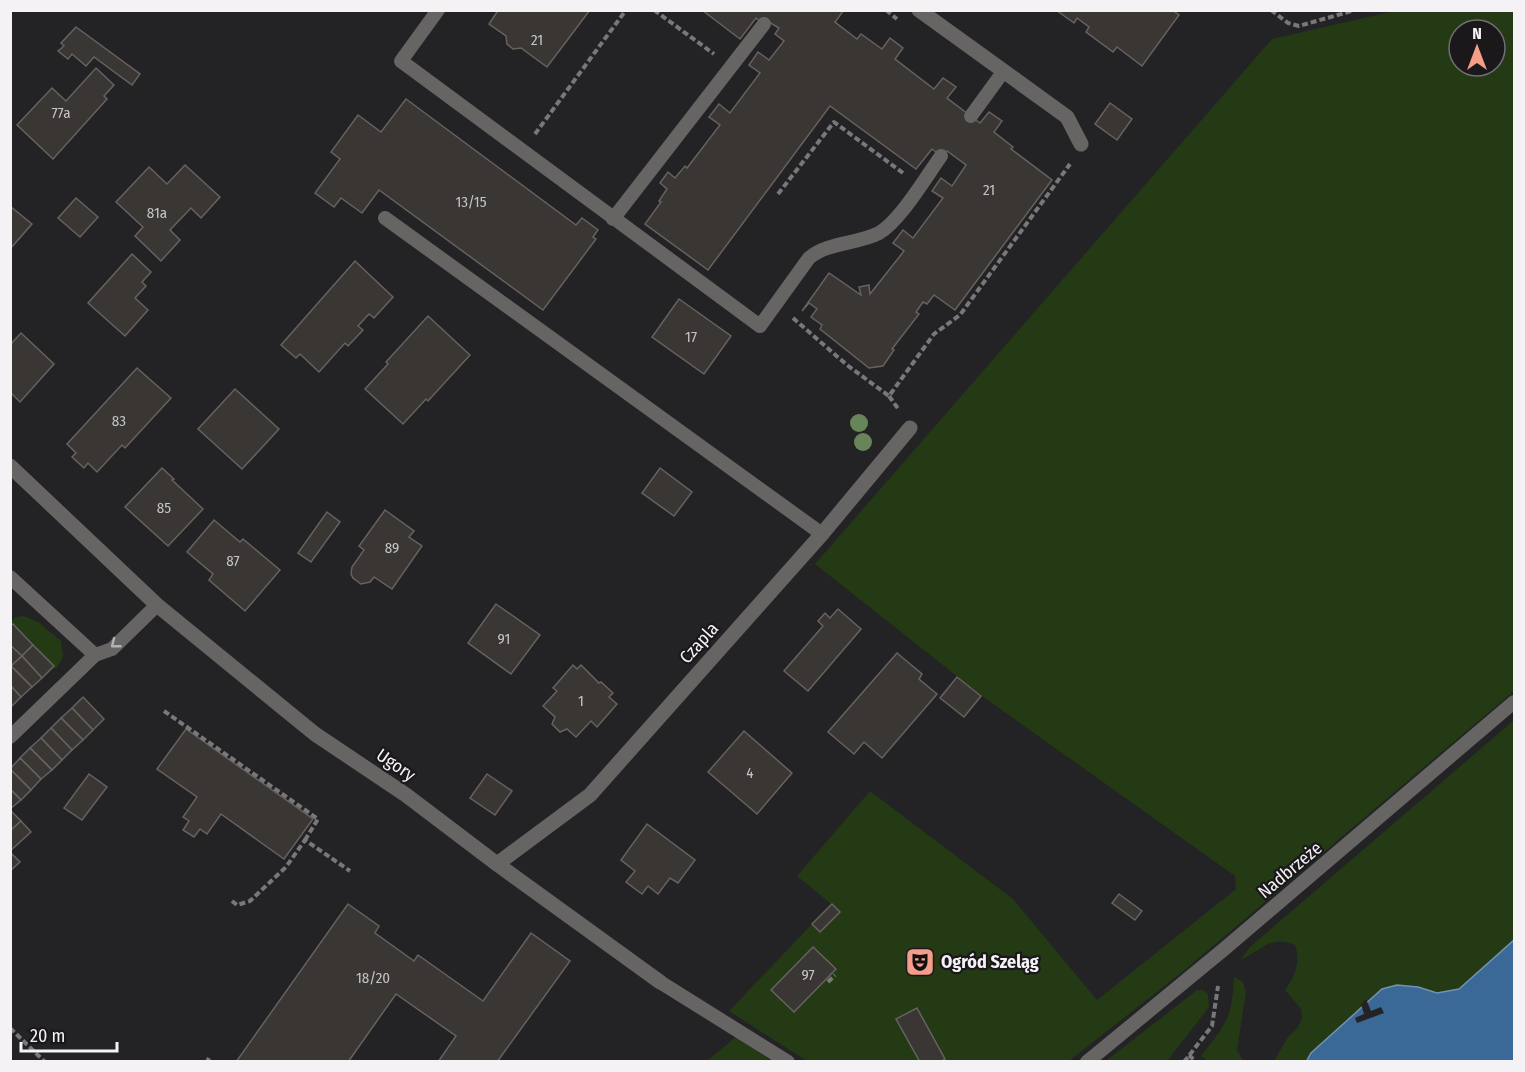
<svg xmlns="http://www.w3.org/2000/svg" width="1525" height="1072" viewBox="0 0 1525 1072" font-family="'Fira Sans Condensed',sans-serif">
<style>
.green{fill:#233a15;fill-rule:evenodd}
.water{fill:#3b6997;stroke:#7292b3;stroke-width:1.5}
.pier{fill:#232225}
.building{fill:#393634;stroke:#666260;stroke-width:1.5}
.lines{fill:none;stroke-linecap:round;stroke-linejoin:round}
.path{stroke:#78777a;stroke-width:4;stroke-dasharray:6 3;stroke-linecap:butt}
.lane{stroke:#666564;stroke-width:14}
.street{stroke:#666564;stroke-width:15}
.tree{fill:#688459}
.oneway{stroke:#b4b3b4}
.labels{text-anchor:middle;stroke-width:4.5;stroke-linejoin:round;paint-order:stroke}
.number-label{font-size:15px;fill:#c5c3c5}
.street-label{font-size:18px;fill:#f4f2f5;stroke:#1a181b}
.poi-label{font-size:18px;font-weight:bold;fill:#f4f2f5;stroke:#1a181b;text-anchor:start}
</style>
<rect width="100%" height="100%" fill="#232225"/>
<g class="green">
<path d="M1394,11H1514V691L1181,973L1069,1061H807L729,1011L831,904L797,876L870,791L1013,899L1097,1000L1236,889L1235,876L982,696L815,564L1272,39ZM1459,30H1495V66H1459Z"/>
<path d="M24,616L38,622L61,641L63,657L56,669L11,622L15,617Z"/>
<path d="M1514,720V940L1459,989L1437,993L1418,987L1311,1053L1306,1061H1274L1288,1037L1298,1027L1302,1018L1301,1009L1285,990C1295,976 1301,962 1295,945C1269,935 1264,950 1240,960L1251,946Z"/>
<path d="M1234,977L1242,981L1246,991L1237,1050L1243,1061H1208L1201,1056C1226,1024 1232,1019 1234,977Z"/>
<path d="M1197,990H1203L1208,994L1209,1007L1167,1061H1106Z"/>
<path d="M736,1037L771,1061L706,1062Z"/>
</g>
<path class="water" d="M1514,940V1061L1306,1062L1311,1053L1382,989L1397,985L1418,987L1437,993L1459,989Z"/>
<path class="pier" d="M1366,999L1371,1011L1381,1007L1384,1013L1357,1023L1355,1018L1364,1014L1361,1004Z"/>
<g class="building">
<path d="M495,10H590L547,67L521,48L513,49L507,44L506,36L489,24L497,12Z"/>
<path d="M702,10H844L835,22L857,39L861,34L882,49L890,38L903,48L895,59L934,89L943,78L956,87L947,98L980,123L989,112L1002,121L994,132L1013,147L1011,149L1052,180L955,310L934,295L927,304L923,302L916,312L919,314L892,349L894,350L883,366L869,368L820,329L822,325L811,317L817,309L809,303L802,311L829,273L861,295L859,287L869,285L870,294L904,251L893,243L903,230L913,238L943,198L932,191L941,178L952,186L966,165L947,151L942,157L932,149L916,169L830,106L708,270L645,224L661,202L659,201L667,189L660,183L668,172L675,178L685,166L687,168L720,125L709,117L719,104L730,113L760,73L749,65L758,52L769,60L784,41L775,34L779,28L769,22L766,26L756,18L740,39Z"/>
<path d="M1056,10H1172L1179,15L1142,66L1117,47L1113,52L1086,32L1089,27L1077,18L1074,23Z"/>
<path d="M76,27L140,74L132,85L94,57L86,66L72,54L68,59L58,51L64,46L61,43Z"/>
<path d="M96,68L114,85L104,96L107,99L53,159L17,125L52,88L66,101Z"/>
<path d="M406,99L576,225L582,218L598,230L593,237L596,239L543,310L379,190L362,213L341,198L334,207L315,193L340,159L331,152L358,115L381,132Z"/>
<path d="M1110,103L1132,119L1117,140L1095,124Z"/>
<path d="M185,165L220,197L201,218L191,208L170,230L180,240L161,261L135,236L143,227L116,202L149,167L167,184Z"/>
<path d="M76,198L98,217L80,237L58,218Z"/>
<path d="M10,206L32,224L10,249Z"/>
<path d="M132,254L151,272L142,282L146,286L135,298L148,310L125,336L88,303Z"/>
<path d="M355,261L393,297L374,318L369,314L358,326L363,330L348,346L345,343L319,372L300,354L296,358L281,345Z"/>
<path d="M679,299L731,336L704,374L652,337Z"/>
<path d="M428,316L470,355L428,401L426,399L403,424L365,389L388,364L386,362Z"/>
<path d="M21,333L54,364L20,402L10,392V345Z"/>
<path d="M137,368L171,398L125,448L122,445L97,472L88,463L84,468L72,457L76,453L67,444Z"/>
<path d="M235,389L279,429L242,469L198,429Z"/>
<path d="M162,468L174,479L172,480L203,509L168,546L125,507Z"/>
<path d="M660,468L692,492L674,516L642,493Z"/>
<path d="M385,510L414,531L409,537L422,546L392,589L374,577L370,582L361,584L353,578L351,574L352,567L364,550L359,546Z"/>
<path d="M327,512L340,522L311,562L298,553Z"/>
<path d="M214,520L240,542L243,539L280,570L245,611L209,580L213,574L187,552Z"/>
<path d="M496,604L540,635L511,674L468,643Z"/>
<path d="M838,609L861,629L808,691L784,671L823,626L818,621L825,613L830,618Z"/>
<path d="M13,624L33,645L22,656L10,645V626Z"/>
<path d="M10,645L22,656L11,666L10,665Z"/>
<path d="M33,645L54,666L42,678L22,656Z"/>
<path d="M897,653L922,674L919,679L937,694L882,758L864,742L854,754L828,732Z"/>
<path d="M22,656L42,678L32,687L11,666Z"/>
<path d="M573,665L577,669L581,665L599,683L601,682L613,693L609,697L617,704L597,727L591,721L576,737L567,729L560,732L552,724L555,717L543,706L557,691L553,688Z"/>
<path d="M11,666L32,687L21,697L10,685Z"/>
<path d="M957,677L981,696L964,717L940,698Z"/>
<path d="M10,685L21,697L11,707L10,706Z"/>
<path d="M83,697L104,719L93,730L72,708Z"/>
<path d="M72,708L93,730L83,740L61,718Z"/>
<path d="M61,718L83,740L72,750L51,728Z"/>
<path d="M51,728L72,750L62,760L41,738Z"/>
<path d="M186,729L313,819L284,859L221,814L207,834L200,829L194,837L183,830L189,821L183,817L197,797L157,769Z"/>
<path d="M744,731L792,773L757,814L708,772Z"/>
<path d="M41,738L62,760L52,770L30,748Z"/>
<path d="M30,748L52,770L41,779L20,758Z"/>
<path d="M20,758L41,779L31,790L10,769Z"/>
<path d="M10,769L31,790L21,800L10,789Z"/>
<path d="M89,774L107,787L82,820L64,808Z"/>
<path d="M487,774L512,791L495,815L470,798Z"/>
<path d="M10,789L21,800L10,809Z"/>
<path d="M10,810L21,821L10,831Z"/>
<path d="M21,821L31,832L10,851V831Z"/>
<path d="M647,824L695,860L678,883L670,878L658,894L648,886L642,894L626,882L635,871L621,860Z"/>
<path d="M10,852L20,862L10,871Z"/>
<path d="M1119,894L1142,911L1135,920L1112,903Z"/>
<path d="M348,904L379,926L375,933L414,961L418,955L483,1001L531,933L570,961L497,1062H438L456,1036L396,994L348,1062H236Z"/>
<path d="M832,904L840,912L820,932L812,924Z"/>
<path d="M813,947L836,969L794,1012L771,990Z"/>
<path d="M917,1008L945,1059L940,1062H920L896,1019Z"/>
</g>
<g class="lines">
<g class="path">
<path d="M654,10L714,54"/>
<path d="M886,10L897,19"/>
<path d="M1271,10L1288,23L1299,26L1355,10"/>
<path d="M535,134L626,10"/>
<path d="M778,194L834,122L903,173"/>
<path d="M793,318L847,365L889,396L934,334L960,315L1070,164"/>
<path d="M889,396L899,410"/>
<path d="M164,711L318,819L305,840"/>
<path d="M232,901L237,905L250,901L286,867L305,840L350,871"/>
<path d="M828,982L835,975"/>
<path d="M10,1028L45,1062"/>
<path d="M1189,1055L1196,1062"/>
<path d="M207,1062L209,1058"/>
<path d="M1184,1062L1212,1026L1218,986"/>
</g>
<g class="lane">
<path d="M438,10L401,61L760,326L809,258C828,242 858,244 879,233C900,221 926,177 941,156"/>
<path d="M971,116L1003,72"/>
<path d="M385,218L822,534"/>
<path d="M613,219L764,24"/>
<path d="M10,577L95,655L112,649L157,605"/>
<path d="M10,737L95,655"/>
<path d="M660,982L788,1062"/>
<path d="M1087,1062L1223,950L1514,702"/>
</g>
<g class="street">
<path d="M919,10L1067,117L1081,144"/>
<path d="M10,466L157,605L315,734L406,795L497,864L660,982"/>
<path d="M497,864L590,795L822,534L910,428"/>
</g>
</g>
<g class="tree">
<circle cx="859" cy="423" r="9"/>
<circle cx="863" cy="442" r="9"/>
</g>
<defs><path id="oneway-chevron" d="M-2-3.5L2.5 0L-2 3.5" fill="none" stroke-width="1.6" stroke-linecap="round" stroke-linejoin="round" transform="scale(1.5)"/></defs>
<use class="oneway" href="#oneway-chevron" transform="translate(115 644) rotate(142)"/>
<defs>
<g id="theatre-square" transform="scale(1.5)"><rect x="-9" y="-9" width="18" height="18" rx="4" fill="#f49e89" stroke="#1a181b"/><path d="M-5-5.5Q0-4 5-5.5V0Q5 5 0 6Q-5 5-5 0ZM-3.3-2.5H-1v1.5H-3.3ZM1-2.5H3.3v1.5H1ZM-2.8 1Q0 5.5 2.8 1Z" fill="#111"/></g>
</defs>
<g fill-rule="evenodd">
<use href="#theatre-square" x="920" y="962"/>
</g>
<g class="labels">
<g class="number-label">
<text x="537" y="45">21</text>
<text x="61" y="118">77a</text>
<text x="989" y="195">21</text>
<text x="471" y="207">13/15</text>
<text x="157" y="218">81a</text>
<text x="691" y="342">17</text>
<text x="119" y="426">83</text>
<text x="164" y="513">85</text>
<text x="392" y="553">89</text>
<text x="233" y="566">87</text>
<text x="504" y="644">91</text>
<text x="581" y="706">1</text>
<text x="750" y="778">4</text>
<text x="808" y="980">97</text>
<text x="373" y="983">18/20</text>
</g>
<g class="street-label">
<text transform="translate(699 643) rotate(-48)" y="6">Czapla</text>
<text transform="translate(396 765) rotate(34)" y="6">Ugory</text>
<text transform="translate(1290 870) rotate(-40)" y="6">Nadbrzeże</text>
</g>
<g class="poi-label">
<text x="941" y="968">Ogród Szeląg</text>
</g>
</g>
<rect width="1525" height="1072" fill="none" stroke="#f4f2f5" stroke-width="24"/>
<g transform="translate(1477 48)"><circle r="28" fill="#1a181b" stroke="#716f72" stroke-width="1.5"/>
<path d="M0-4.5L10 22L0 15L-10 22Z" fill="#f49e89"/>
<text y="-9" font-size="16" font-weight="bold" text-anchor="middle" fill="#f4f2f5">N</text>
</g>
<path d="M21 1042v9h96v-9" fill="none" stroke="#f4f2f5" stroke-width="3"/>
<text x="30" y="1042" font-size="18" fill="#f4f2f5" stroke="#1a181b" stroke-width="4.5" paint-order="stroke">20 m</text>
</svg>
